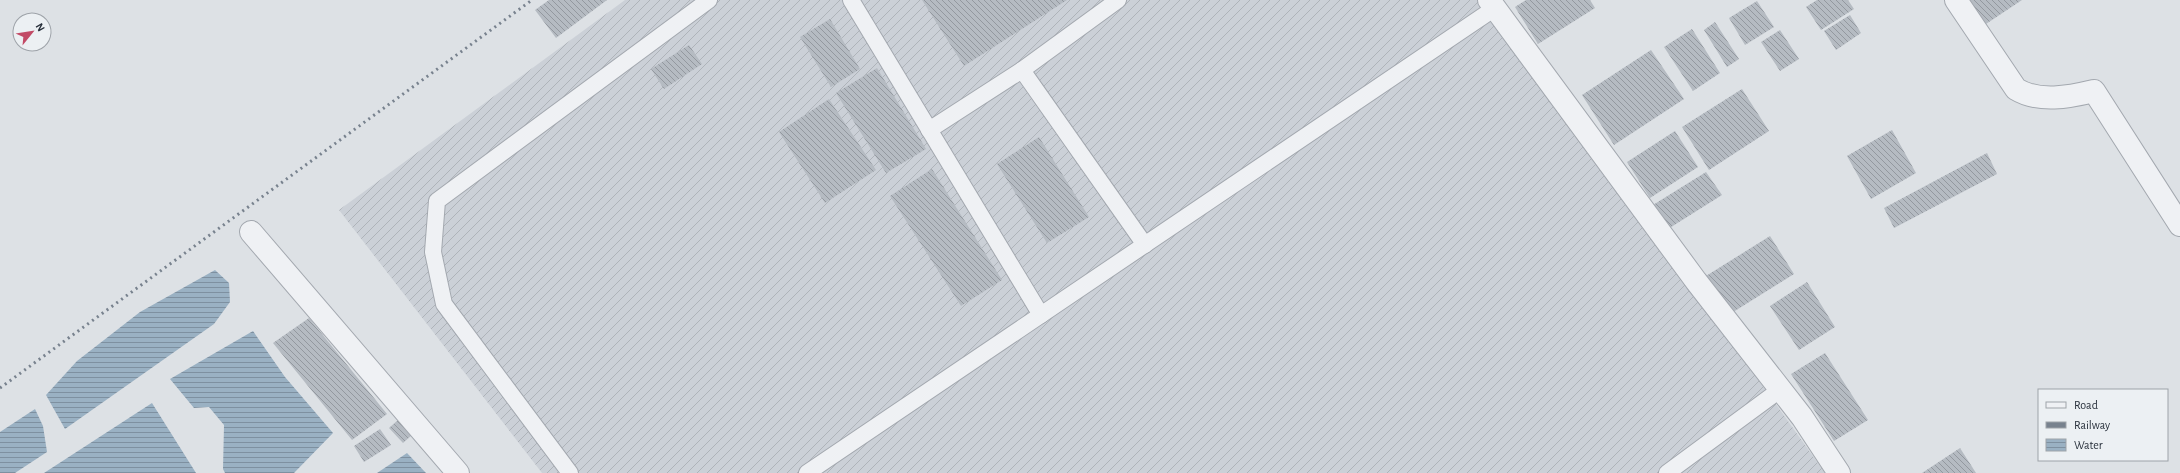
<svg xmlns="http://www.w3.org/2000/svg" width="2180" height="473" viewBox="0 0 2180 473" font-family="'Alegreya Sans',sans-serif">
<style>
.industrial{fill:url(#industrial-furrows)}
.water{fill:url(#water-rules)}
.building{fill:url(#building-back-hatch)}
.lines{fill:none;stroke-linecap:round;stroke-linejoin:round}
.lane-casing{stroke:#a3a8af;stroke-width:18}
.street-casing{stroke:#a3a8af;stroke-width:24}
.lane{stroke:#eff1f4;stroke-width:16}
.street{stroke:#eff1f4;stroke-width:22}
.rail{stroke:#78828e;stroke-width:3;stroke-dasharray:2 4;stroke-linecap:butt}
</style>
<defs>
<pattern id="industrial-furrows" width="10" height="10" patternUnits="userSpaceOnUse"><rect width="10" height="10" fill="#cbd0d7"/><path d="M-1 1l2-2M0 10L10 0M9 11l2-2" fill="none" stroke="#aeb3b9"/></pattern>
<pattern id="water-rules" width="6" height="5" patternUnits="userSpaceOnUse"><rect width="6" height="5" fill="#9ab1c3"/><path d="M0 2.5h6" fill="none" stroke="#7e90a0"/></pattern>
<pattern id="building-back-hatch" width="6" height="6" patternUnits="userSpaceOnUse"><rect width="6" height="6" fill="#b5bbc2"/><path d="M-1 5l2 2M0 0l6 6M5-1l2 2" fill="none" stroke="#93989f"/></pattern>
</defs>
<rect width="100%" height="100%" fill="#dde1e5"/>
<path class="industrial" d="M625,0H1488L1825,473H542L339,210Z"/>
<g class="water">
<path d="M215,270L229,283L230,302L214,324L65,429L46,395L77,361L140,312Z"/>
<path d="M253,331L285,377L333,433L294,473H225L223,469L224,425L209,407L194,408L170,379Z"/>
<path d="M152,403L196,473H44Z"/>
<path d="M35,409L43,426L47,452L15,473H0V432Z"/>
<path d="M407,453L426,473H377Z"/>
</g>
<g class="building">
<path d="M549,0H607L556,38L535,10Z"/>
<path d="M922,0H1067L964,66Z"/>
<path d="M1526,0H1590L1595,8L1538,44L1515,7Z"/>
<path d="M1817,0H1848L1854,9L1821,30L1806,7Z"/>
<path d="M1965,0H2022L1983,26Z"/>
<path d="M1757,1L1774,27L1745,45L1729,18Z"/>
<path d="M1850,15L1861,33L1836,50L1824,31Z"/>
<path d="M830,19L860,69L831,87L800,37Z"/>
<path d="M1715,22L1739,59L1727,67L1704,30Z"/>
<path d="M1692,29L1720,73L1693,91L1664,47Z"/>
<path d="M1780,30L1799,59L1780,71L1761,42Z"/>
<path d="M689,45L702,64L664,89L651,69Z"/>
<path d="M1651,50L1684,99L1614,145L1582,95Z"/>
<path d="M877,68L926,149L886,173L836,93Z"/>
<path d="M1742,89L1769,131L1709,170L1682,127Z"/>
<path d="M829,99L876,170L825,203L779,132Z"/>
<path d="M1892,130L1916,173L1871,199L1847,156Z"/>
<path d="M1675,131L1698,167L1650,198L1627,162Z"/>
<path d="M1039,137L1089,217L1047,243L997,164Z"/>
<path d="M1987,153L1997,174L1894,228L1884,208Z"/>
<path d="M932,169L1002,280L961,306L890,196Z"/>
<path d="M1706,172L1722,195L1668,229L1653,205Z"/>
<path d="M1770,236L1794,274L1730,314L1706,276Z"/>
<path d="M1807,282L1835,327L1799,350L1770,306Z"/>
<path d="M309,318L387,414L352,440L273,343Z"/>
<path d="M1825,353L1868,420L1834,441L1791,374Z"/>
<path d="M398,420L412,435L403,443L389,428Z"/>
<path d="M380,429L391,445L364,462L354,446Z"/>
<path d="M1960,448L1976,473H1922Z"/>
</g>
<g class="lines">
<g class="lane-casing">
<g id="lane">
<path d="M851,0L1041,315"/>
<path d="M1118,0L1022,70L1145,245"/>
<path d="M929,130L1022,70"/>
<path d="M570,473L444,304L433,252L437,201L709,0"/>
<path d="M807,473L1495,8"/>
<path d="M1667,473L1781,389"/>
</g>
</g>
<g class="street-casing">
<g id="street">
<path d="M1489,0L1696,281L1802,417L1839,473"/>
<path d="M1956,0L2016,89C2039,103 2069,97 2094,91L2180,225"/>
<path d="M251,232L458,473"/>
</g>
</g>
<use href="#lane" class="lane"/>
<use href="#street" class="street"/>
<path class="rail" d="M0,388L532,0"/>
</g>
<rect x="2038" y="389" width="130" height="72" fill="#ecf0f3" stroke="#9ea3a9"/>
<rect x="2046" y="402" width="20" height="6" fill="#eff1f4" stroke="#9ea3a9"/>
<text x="2074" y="409" font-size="12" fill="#28303b">Road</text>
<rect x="2046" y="422" width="20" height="6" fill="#78828e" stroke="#9ea3a9"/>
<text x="2074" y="429" font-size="12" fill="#28303b">Railway</text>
<rect x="2046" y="439" width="20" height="12" fill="url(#water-rules)" stroke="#9ea3a9"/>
<text x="2074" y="449" font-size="12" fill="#28303b">Water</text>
<g transform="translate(32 32) rotate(60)"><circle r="19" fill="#ecf0f3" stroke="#9ea3a9"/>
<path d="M0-3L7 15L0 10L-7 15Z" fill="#c24a66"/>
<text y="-6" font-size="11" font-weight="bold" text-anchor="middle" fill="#28303b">N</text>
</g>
</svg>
